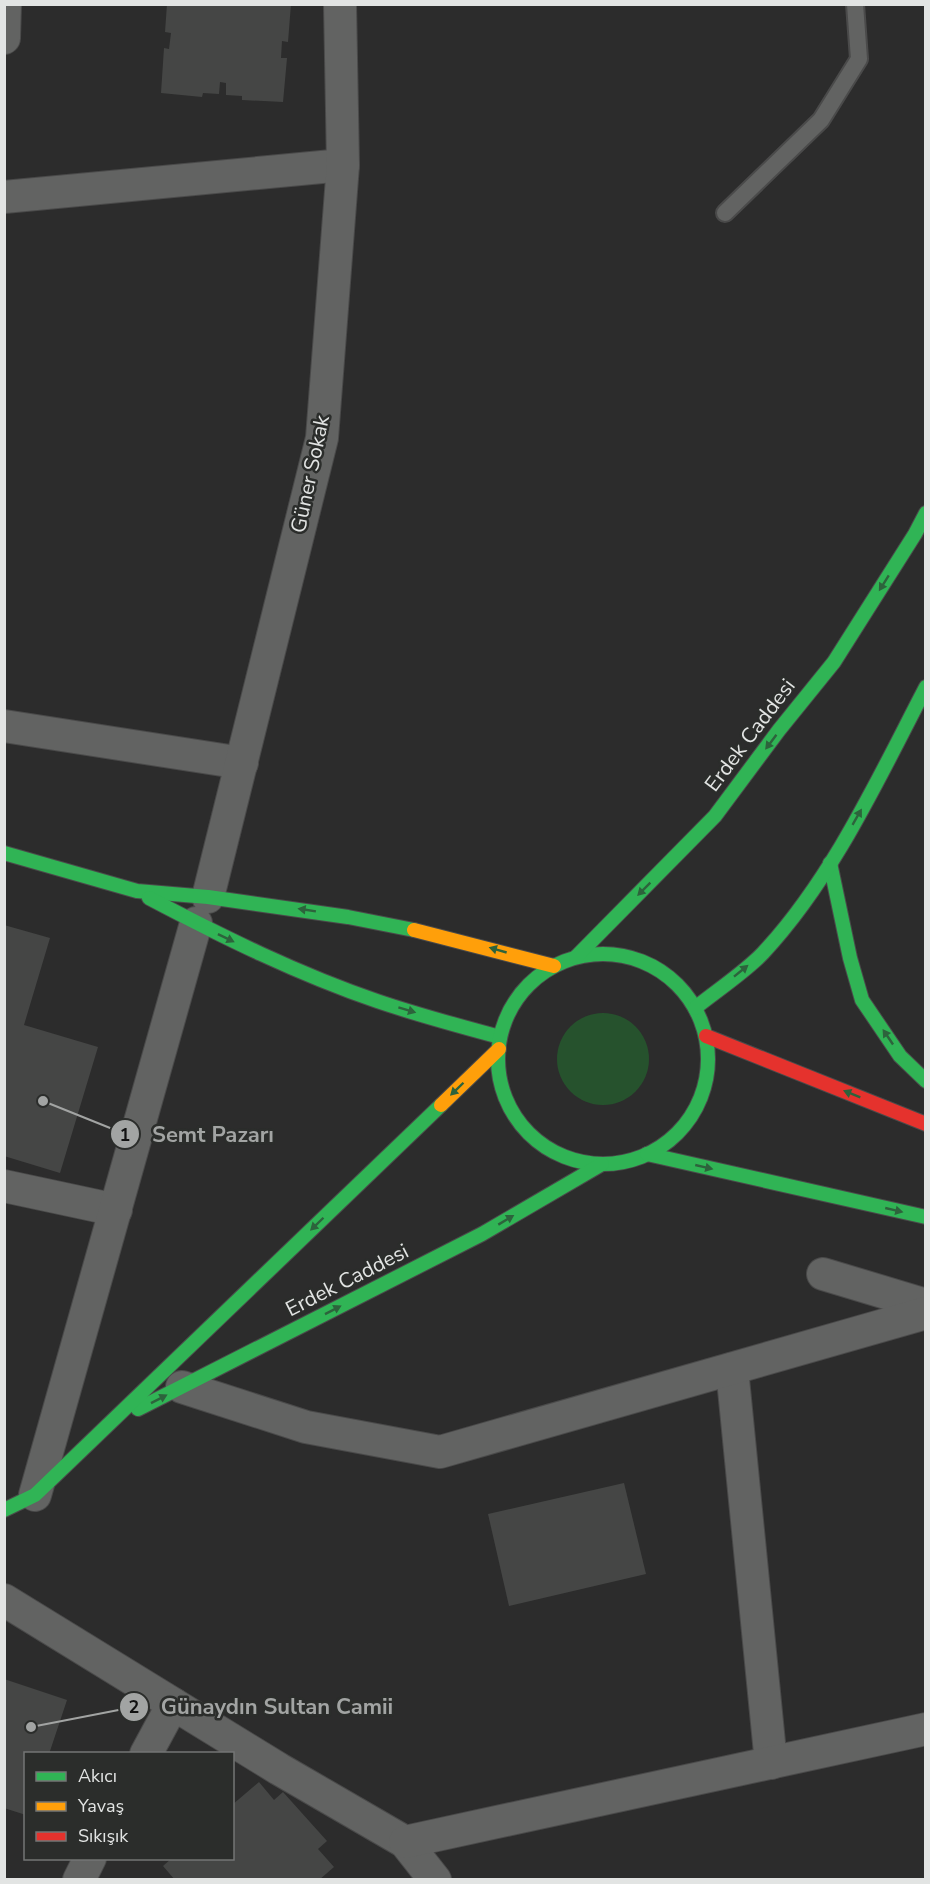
<svg xmlns="http://www.w3.org/2000/svg" width="930" height="1884" viewBox="0 0 930 1884" font-family="'Nunito Sans',sans-serif">
<style>
.green{fill:#26522d}
.building{fill:#454645}
.lines{fill:none;stroke-linecap:round;stroke-linejoin:round}
.lane-casing{stroke:#4a4a4a;stroke-width:20}
.street-casing{stroke:#4a4a4a;stroke-width:34}
.fast-casing{stroke:#4a4a4a;stroke-width:16}
.slow-casing{stroke:#4a4a4a;stroke-width:16}
.jam-casing{stroke:#4a4a4a;stroke-width:16}
.lane{stroke:#626362;stroke-width:16}
.street{stroke:#626362;stroke-width:32}
.fast{stroke:#30b455;stroke-width:14}
.slow{stroke:#ff9f0a;stroke-width:14}
.jam{stroke:#e5322d;stroke-width:14}
.oneway{fill:#2d633c}
.labels{text-anchor:middle;stroke-width:5;stroke-linejoin:round;paint-order:stroke}
.street-label{font-size:21px;fill:#e2e4e3;stroke:#2b2d2b}
.leader{fill:none;stroke:#a2a4a3;stroke-width:2}
.callout-dot{fill:#a2a4a3;stroke:#2b2d2b;stroke-width:2}
.mark-label{font-size:18px;text-anchor:middle;font-weight:bold;fill:#111}
.callout-label{font-size:22px;text-anchor:middle;font-weight:bold;fill:#a2a4a3;stroke:#2b2d2b;stroke-width:5;stroke-linejoin:round;paint-order:stroke}
</style>
<rect width="100%" height="100%" fill="#2c2c2c"/>
<circle class="green" cx="603" cy="1059" r="46"/>
<g class="building">
<path d="M167,4H291L288,42L282,41L281,58H287L283,102L242,100V96L226,95V83L220,82L219,94L203,93L202,97L161,93L164,48L169,49L171,33L165,32Z"/>
<path d="M4,925L50,938L24,1025L98,1047L60,1173L4,1156Z"/>
<path d="M624,1483L646,1574L509,1606L488,1514Z"/>
<path d="M4,1679L67,1700L49,1754H26V1815L4,1808Z"/>
<path d="M259,1782L274,1800L283,1792L327,1841L318,1849L334,1867L319,1880H175L163,1866L172,1858H232V1805Z"/>
</g>
<g class="lines">
<g class="lane-casing">
<path id="lane" d="M725,213L821,120L859,59L855,4"/>
</g>
<g class="street-casing">
<g id="street">
<path d="M4,38L5,4"/>
<path d="M4,197L343,165"/>
<path d="M4,726L242,763"/>
<path d="M208,897L322,438L343,165L340,4"/>
<path d="M4,1186L116,1210"/>
<path d="M823,1274L926,1305"/>
<path d="M732,1369L771,1763"/>
<path d="M182,1387L306,1427L440,1452L926,1313"/>
<path d="M35,1495L196,923"/>
<path d="M4,1600L279,1769L405,1842L435,1880"/>
<path d="M146,1754L173,1704"/>
<path d="M405,1842L926,1729"/>
<path d="M79,1880L90,1858"/>
</g>
</g>
<g class="fast-casing">
<g id="fast">
<path d="M4,853L137,891L208,897L348,917L414,930"/>
<path d="M830,863L850,958L862,1000L900,1056L926,1081"/>
<path d="M149,898C223,937 298,974 377,1001C418,1015 459,1026 500,1037"/>
<circle cx="603" cy="1059" r="105"/>
<path d="M576,957L715,816L779,730L834,662L915,534L926,513"/>
<path d="M695,1008C716,991 745,972 763,953C833,878 879,777 926,687"/>
<path d="M647,1154L926,1217"/>
<path d="M138,1409L482,1234L602,1164"/>
<path d="M4,1510L35,1495L441,1105"/>
</g>
</g>
<g class="slow-casing">
<g id="slow">
<path d="M414,930L554,966"/>
<path d="M441,1105L499,1049"/>
</g>
</g>
<g class="jam-casing">
<path id="jam" d="M706,1036L926,1124"/>
</g>
<use href="#lane" class="lane"/>
<use href="#street" class="street"/>
<use href="#fast" class="fast"/>
<use href="#slow" class="slow"/>
<use href="#jam" class="jam"/>
</g>
<defs><path id="oneway-solid" d="M-6-.8H1V-3.2L6.5 0L1 3.2V.8H-6Z" transform="scale(1.5)"/></defs>
<g class="oneway">
<use href="#oneway-solid" transform="translate(884 583) rotate(122)"/>
<use href="#oneway-solid" transform="translate(771 742) rotate(127)"/>
<use href="#oneway-solid" transform="translate(857 817) rotate(-60)"/>
<use href="#oneway-solid" transform="translate(644 889) rotate(135)"/>
<use href="#oneway-solid" transform="translate(307 910) rotate(-171)"/>
<use href="#oneway-solid" transform="translate(226 938) rotate(26)"/>
<use href="#oneway-solid" transform="translate(498 950) rotate(-164)"/>
<use href="#oneway-solid" transform="translate(741 971) rotate(-39)"/>
<use href="#oneway-solid" transform="translate(407 1010) rotate(17)"/>
<use href="#oneway-solid" transform="translate(888 1037) rotate(-124)"/>
<use href="#oneway-solid" transform="translate(457 1089) rotate(136)"/>
<use href="#oneway-solid" transform="translate(852 1094) rotate(-158)"/>
<use href="#oneway-solid" transform="translate(704 1167) rotate(13)"/>
<use href="#oneway-solid" transform="translate(894 1210) rotate(13)"/>
<use href="#oneway-solid" transform="translate(506 1220) rotate(-31)"/>
<use href="#oneway-solid" transform="translate(317 1224) rotate(136)"/>
<use href="#oneway-solid" transform="translate(333 1310) rotate(-27)"/>
<use href="#oneway-solid" transform="translate(159 1399) rotate(-27)"/>
</g>
<g class="labels">
<g class="street-label">
<text transform="translate(310 474) rotate(-78)" y="7">Güner Sokak</text>
<text transform="translate(750 735) rotate(-53)" y="7">Erdek Caddesi</text>
<text transform="translate(347 1280) rotate(-27)" y="7">Erdek Caddesi</text>
</g>
</g>
<path class="leader" d="M43 1101L125 1134M31 1727L134 1707"/>
<g class="callout-dot">
<circle cx="43" cy="1101" r="6"/>
<circle cx="31" cy="1727" r="6"/>
<circle cx="125" cy="1134" r="15"/>
<circle cx="134" cy="1707" r="15"/>
</g>
<g class="mark-label">
<text x="125" y="1141">1</text>
<text x="134" y="1713">2</text>
</g>
<g class="callout-label">
<text x="213" y="1142">Semt Pazarı</text>
<text x="277" y="1714">Günaydın Sultan Camii</text>
</g>
<rect width="930" height="1884" fill="none" stroke="#e2e4e3" stroke-width="12"/>
<rect x="24" y="1752" width="210" height="108" fill="#2b2d2b" stroke="#747675" stroke-width="1.5"/>
<rect x="36" y="1772" width="30" height="9" fill="#30b455" stroke="#747675" stroke-width="1.5"/>
<text x="78" y="1782" font-size="18" fill="#e2e4e3">Akıcı</text>
<rect x="36" y="1802" width="30" height="9" fill="#ff9f0a" stroke="#747675" stroke-width="1.5"/>
<text x="78" y="1812" font-size="18" fill="#e2e4e3">Yavaş</text>
<rect x="36" y="1832" width="30" height="9" fill="#e5322d" stroke="#747675" stroke-width="1.5"/>
<text x="78" y="1842" font-size="18" fill="#e2e4e3">Sıkışık</text>
</svg>
